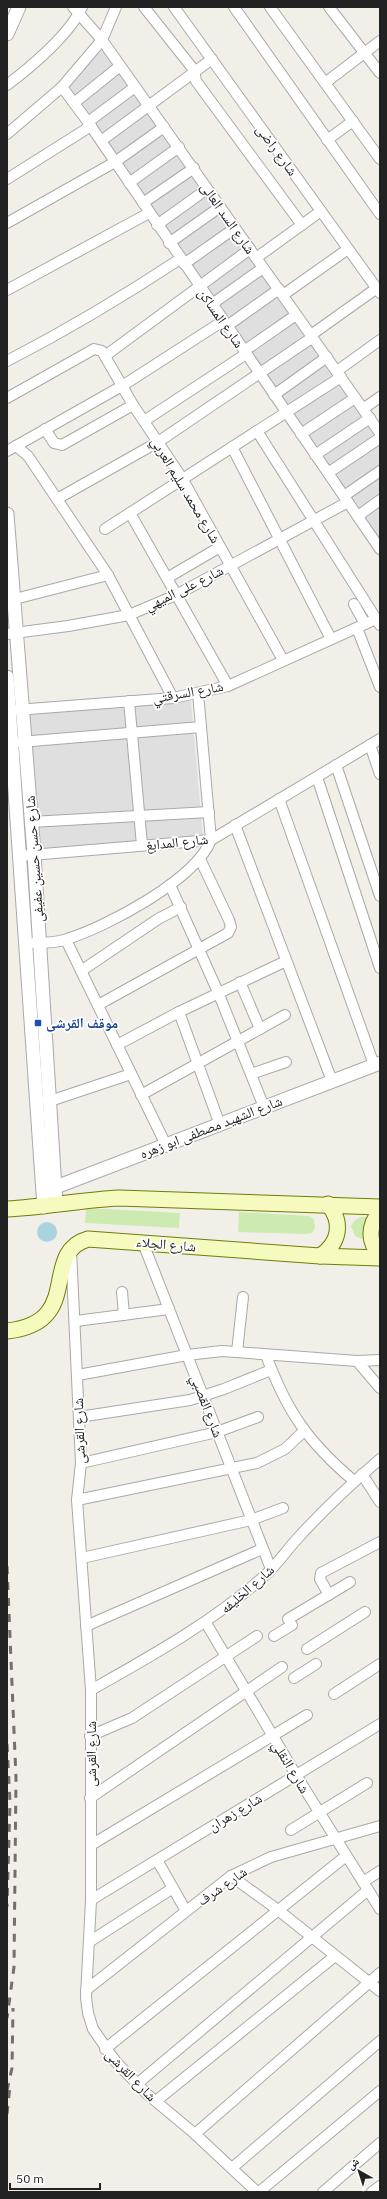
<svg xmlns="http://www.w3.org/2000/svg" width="387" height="2199" viewBox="0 0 387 2199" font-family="'IBM Plex Sans','Noto Naskh Arabic',sans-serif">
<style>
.residential{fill:#e0dfdf}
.grass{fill:#cdebb0}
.water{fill:#aad3df}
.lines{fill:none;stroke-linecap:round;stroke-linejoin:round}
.minor-casing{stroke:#a9a9a9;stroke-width:12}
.tertiary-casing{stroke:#a9a9a9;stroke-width:15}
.secondary-casing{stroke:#707d05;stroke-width:17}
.minor{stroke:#fff;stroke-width:10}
.tertiary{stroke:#fff;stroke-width:13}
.secondary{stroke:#f7fabf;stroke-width:15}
.rail{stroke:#707070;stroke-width:3;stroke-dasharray:8 8;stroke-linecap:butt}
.transit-dot{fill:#1a4fb4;stroke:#fff;stroke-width:1.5}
.labels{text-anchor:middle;stroke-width:3.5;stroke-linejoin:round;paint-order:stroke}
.street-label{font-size:14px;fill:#222;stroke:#fff}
.transit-label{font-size:14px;font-weight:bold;fill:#164399;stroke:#fff;text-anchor:start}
</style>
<rect width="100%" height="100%" fill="#f2efe9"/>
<g class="residential">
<path d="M110,44L151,100L171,134L380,425V557L249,353L60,87Z"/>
<path d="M191,701L203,838L28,851L17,714Z"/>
</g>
<g class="grass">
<path d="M86,1208L180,1213L179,1228L85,1223Z"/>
<path d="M239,1212L309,1216L314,1219L315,1228L312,1233L306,1234L238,1232Z"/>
<path d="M360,1217H380V1240L362,1239L355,1236L351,1226L354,1221Z"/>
</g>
<circle class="water" cx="47" cy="1232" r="10"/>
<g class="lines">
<g class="minor-casing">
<g id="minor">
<path d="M73,7L102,40L380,433"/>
<path d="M144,7L194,70L196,81L302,225"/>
<path d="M174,7L380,293"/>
<path d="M234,7L380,214"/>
<path d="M270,7L380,159"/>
<path d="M329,7L380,73"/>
<path d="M325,83L380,41"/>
<path d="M7,85C31,67 70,34 82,7"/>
<path d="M62,87L88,122L380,549"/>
<path d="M74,103L120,66"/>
<path d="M88,122L135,87"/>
<path d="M7,134L62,87L102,40L116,7"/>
<path d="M327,140L353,121"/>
<path d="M101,141L212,59"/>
<path d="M7,179L91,126"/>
<path d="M129,183L179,147"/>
<path d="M143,203L194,168"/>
<path d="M7,223L115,162L164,127"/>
<path d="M157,225L207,189"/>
<path d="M169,243L220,207"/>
<path d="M256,258L321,211"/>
<path d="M184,264L235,228"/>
<path d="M7,290L149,213"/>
<path d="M283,295L348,249"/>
<path d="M212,304L263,268"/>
<path d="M227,326L279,289"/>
<path d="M311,335L377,288"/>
<path d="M244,351L296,315"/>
<path d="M105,356L250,249"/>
<path d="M7,361C67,330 124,296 180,259"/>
<path d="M337,371L380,340"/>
<path d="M274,395L327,357"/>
<path d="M7,398L94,349L102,351L133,405L182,478L283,660"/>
<path d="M363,409L380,397"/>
<path d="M144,421L246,354"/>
<path d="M45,429L54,443L62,445L133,405"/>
<path d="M257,431L380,625"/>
<path d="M301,434L355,398"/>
<path d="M16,446L28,456L108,575L173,698"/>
<path d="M232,447L331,639"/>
<path d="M7,451L122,386L223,321"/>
<path d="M315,455L370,418"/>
<path d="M328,473L380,438"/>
<path d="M344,496L380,471"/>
<path d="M57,499L158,442L313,337"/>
<path d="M130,513L228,686"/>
<path d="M358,516L380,500"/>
<path d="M105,529L341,377"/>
<path d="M167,578L220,547"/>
<path d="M7,601L108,575"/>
<path d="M354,604L365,624"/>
<path d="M357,628L380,687"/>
<path d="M7,634L68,626L129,615L176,595L348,502"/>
<path d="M129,701L142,845"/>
<path d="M16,710L173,698L228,686L376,619"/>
<path d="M20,742L201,727"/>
<path d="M370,745L380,774"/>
<path d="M336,765L380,896"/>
<path d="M317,777L380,968"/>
<path d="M279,799L374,1065"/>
<path d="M31,822L209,812"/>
<path d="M235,825L332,1081"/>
<path d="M19,856L211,840L380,739"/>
<path d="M170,885L218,992L264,1107"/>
<path d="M66,940L166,1145"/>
<path d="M34,943C44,943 57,943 67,939C108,926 195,880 211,840L198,693"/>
<path d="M81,971L158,919L181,907"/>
<path d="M240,982L260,1029"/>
<path d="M98,1005L228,933L231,927L229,920L200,859"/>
<path d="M179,1012L220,1125"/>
<path d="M117,1045L179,1012L286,961"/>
<path d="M251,1074L286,1062"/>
<path d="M141,1095L285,1015"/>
<path d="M50,1101L131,1074"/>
<path d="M143,1243L271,1569"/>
<path d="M71,1250L81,1463L77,1500L91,1690V1900L86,1997L88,2013L93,2029L116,2062L147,2094L195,2134L257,2192"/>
<path d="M122,1292L124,1315"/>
<path d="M76,1321L169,1309"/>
<path d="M237,1352L243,1297"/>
<path d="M266,1355C287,1412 308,1442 354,1481"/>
<path d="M357,1361L380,1388"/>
<path d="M78,1375L187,1355L222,1351L357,1361L380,1360"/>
<path d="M79,1417L190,1400L224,1389L271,1370"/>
<path d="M81,1463L217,1432L258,1417"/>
<path d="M362,1474L380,1502"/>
<path d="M77,1500L257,1463L285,1449L304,1431"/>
<path d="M82,1558L251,1520L283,1508"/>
<path d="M329,1595L320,1579L321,1573L380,1542"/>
<path d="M288,1619L350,1582"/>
<path d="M206,1623L296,1775L380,1909"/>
<path d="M86,1626L262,1549"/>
<path d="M274,1636L292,1625"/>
<path d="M307,1649L365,1612"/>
<path d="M294,1678L316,1664"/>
<path d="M91,1690C151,1656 209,1624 261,1579C275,1568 285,1552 297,1539C323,1510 351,1484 380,1459"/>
<path d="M334,1694L380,1664"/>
<path d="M90,1736L132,1718L257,1636"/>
<path d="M90,1798L282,1667"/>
<path d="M291,1830L367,1783"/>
<path d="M91,1845L307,1715"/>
<path d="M157,1860L186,1911"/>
<path d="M231,1876L278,1910L380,1991"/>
<path d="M363,1882L380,1871"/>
<path d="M91,1900L380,1724"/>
<path d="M89,1942L173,1888"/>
<path d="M86,1990L231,1876L271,1857L380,1826"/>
<path d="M105,2049L346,1856"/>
<path d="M137,2084L368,1890"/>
<path d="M156,2101L335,1956"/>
<path d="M195,2134L380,1973"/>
<path d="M232,2168L380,2041"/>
<path d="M259,2192L380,2091"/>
<path d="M323,2192L380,2143"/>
<path d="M372,2192L380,2186"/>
</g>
</g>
<g class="tertiary-casing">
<g id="tertiary">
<path d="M7,34L19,7"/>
<path d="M7,514L34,854L56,1205"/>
<path d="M7,677L44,1207"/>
<path d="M48,1190L380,1063"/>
</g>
</g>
<g class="secondary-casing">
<g id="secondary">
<path d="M7,1209C45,1207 81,1200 119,1198L380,1207"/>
<path d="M380,1212C369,1224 367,1242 380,1254"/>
<path d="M320,1256C340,1243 343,1222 328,1204"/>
<path d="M7,1331C85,1323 39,1253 88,1239L320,1256L380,1258"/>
</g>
</g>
<use href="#minor" class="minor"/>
<use href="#tertiary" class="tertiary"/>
<use href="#secondary" class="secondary"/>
<g class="rail">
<path d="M7,1566L16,1778L14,1967L7,2018"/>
<path d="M7,1744L10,1802L7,1907"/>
<path d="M7,2091L12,2068L13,2008"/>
<path d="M7,2114L10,2086"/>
</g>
</g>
<rect class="transit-dot" x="34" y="1019" width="8" height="8" rx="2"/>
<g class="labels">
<g class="street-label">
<text transform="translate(277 150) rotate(54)" y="5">شارع راضى</text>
<text transform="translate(228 218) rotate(55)" y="5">شارع السد العالى</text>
<text transform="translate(221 318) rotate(55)" y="5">شارع المساكن</text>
<text transform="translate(186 490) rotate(59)" y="5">شارع محمد سليم العربي</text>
<text transform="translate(184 588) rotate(-26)" y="5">شارع على الميهي</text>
<text transform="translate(188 692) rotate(-10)" y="5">شارع السرقتي</text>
<text transform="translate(177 842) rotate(-6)" y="5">شارع المدابغ</text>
<text transform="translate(34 859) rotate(-94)" y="5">شارع حسن حسين عفيفى</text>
<text transform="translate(211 1127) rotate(-21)" y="5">شارع الشهيد مصطفى ابو زهره</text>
<text transform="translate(166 1244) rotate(5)" y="5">شارع الجلاء</text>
<text transform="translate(207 1406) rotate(69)" y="5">شارع القصبي</text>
<text transform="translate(79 1431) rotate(-92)" y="5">شارع القرشى</text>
<text transform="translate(247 1589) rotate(-41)" y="5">شارع الخليفه</text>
<text transform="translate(91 1754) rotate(-90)" y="5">شارع القرشى</text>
<text transform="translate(291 1767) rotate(59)" y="5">شارع النقلي</text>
<text transform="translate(235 1812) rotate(-31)" y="5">شارع زهران</text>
<text transform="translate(222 1886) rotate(-35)" y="5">شارع شرف</text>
<text transform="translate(131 2075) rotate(46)" y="5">شارع القرشى</text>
</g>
<g class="transit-label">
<text x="46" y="1028">موقف القرشى</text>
</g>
</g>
<rect width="387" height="2199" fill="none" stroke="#222222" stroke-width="16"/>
<g transform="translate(359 2171) rotate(321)" stroke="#ffffff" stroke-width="3" paint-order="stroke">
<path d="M0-3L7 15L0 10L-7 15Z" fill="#222222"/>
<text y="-6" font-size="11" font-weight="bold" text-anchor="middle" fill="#222222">ش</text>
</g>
<path d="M10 2183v6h90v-6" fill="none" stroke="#222222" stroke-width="2"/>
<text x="16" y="2183" font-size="12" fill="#222222" stroke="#ffffff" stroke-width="3" paint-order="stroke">50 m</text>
</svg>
